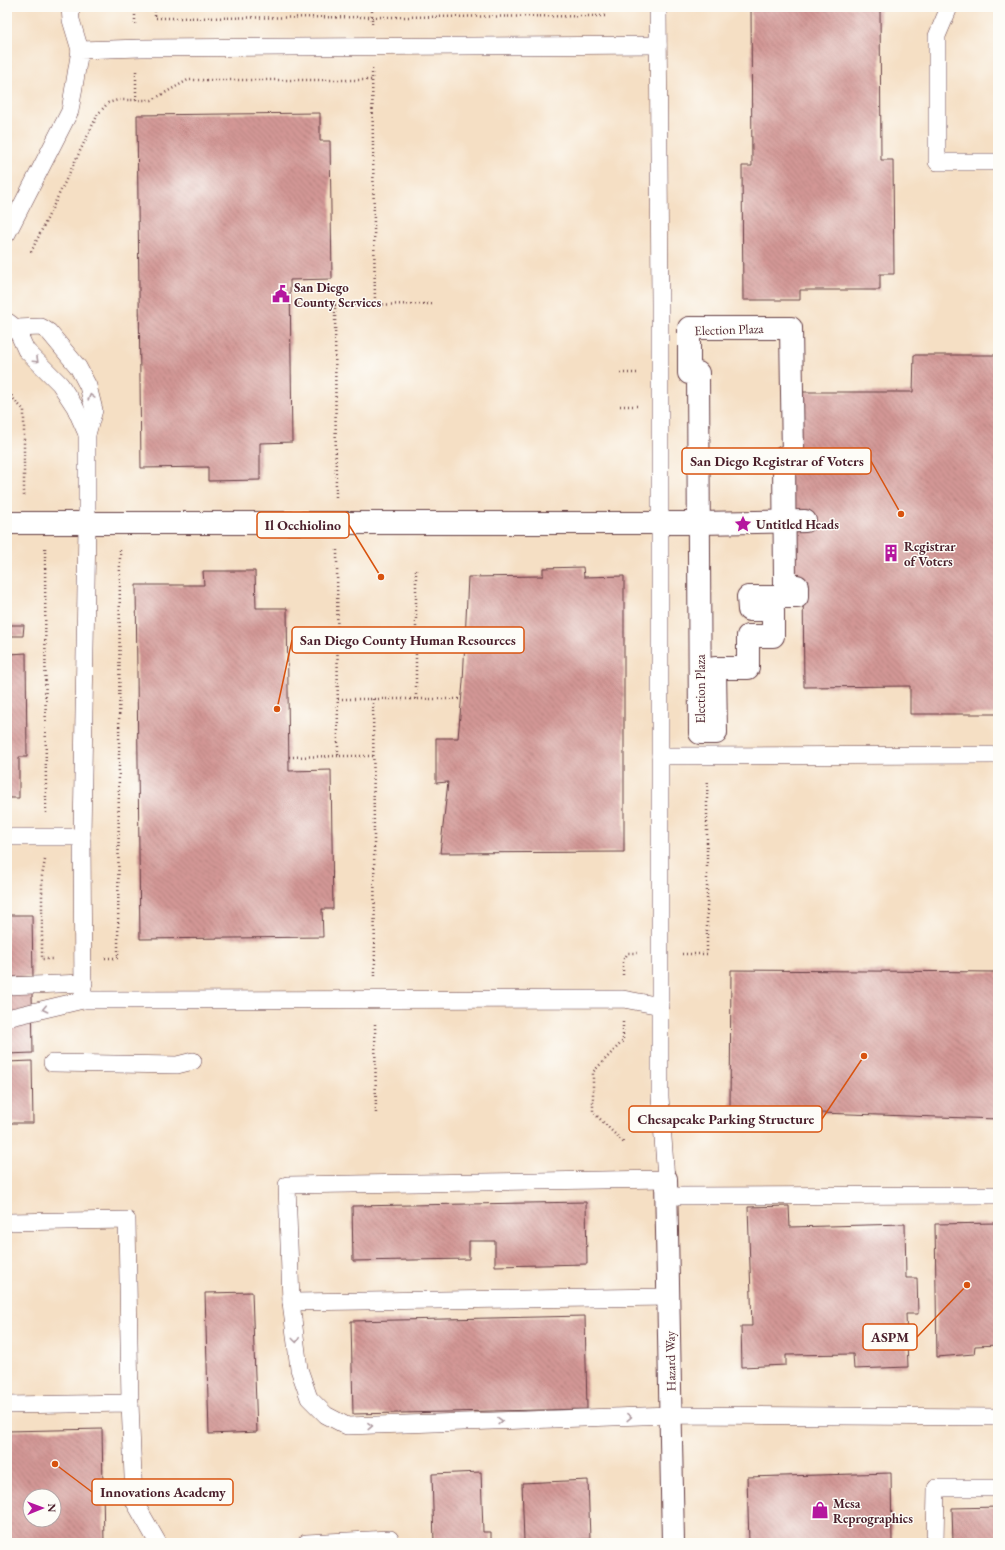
<svg xmlns="http://www.w3.org/2000/svg" width="1005" height="1550" viewBox="0 0 1005 1550" font-family="'EB Garamond',serif">
<style>
.building{fill:url(#building-back-hatch);fill-rule:evenodd}
.lines{fill:none;stroke-linecap:round;stroke-linejoin:round}
.lane-casing{stroke:#643c42;stroke-width:18}
.street-casing{stroke:#643c42;stroke-width:24}
.path{stroke:#643c42;stroke-width:2.5;stroke-dasharray:1 3;stroke-linecap:butt}
.lane{stroke:#fff;stroke-width:17}
.street{stroke:#fff;stroke-width:22}
.oneway{stroke:#ae9aa0}
.labels{text-anchor:middle;stroke-width:3;stroke-linejoin:round;paint-order:stroke}
.poi-label{font-size:13px;font-weight:bold;fill:#4a1f2b;stroke:#fdfcf7;text-anchor:start}
.street-label{font-size:13px;fill:#4a1f2b;stroke:#fdfcf7}
.leader{fill:none;stroke:#d8530f;stroke-width:1.5}
.callout-dot{fill:#d8530f;stroke:#fdfcf7;stroke-width:1.5}
.callout{fill:#fdfcf7;stroke:#d8530f;stroke-width:1.5}
.callout-label{font-size:14px;text-anchor:middle;font-weight:bold;fill:#4a1f2b}
</style>
<defs>
<pattern id="building-back-hatch" width="6" height="6" patternUnits="userSpaceOnUse"><rect width="6" height="6" fill="#d39795"/><path d="M-1 5l2 2M0 0l6 6M5-1l2 2" fill="none" stroke="#ad7b7a"/></pattern>
</defs>
<rect width="100%" height="100%" fill="#fdfcf7"/>
<filter id="ink" filterUnits="userSpaceOnUse"><feTurbulence type="fractalNoise" baseFrequency=".025" numOctaves="2"/><feDisplacementMap in="SourceGraphic" scale="8" xChannelSelector="R" yChannelSelector="G"/><feConvolveMatrix kernelMatrix="1 2 1 2 8 2 1 2 1" color-interpolation-filters="sRGB"/></filter>
<filter id="wash" filterUnits="userSpaceOnUse"><feTurbulence type="fractalNoise" baseFrequency=".012" numOctaves="4" result="noise"/><feDisplacementMap in="SourceGraphic" scale="16" xChannelSelector="R" yChannelSelector="G"/><feGaussianBlur stdDeviation="0.9" result="paint"/><feColorMatrix in="noise" values="0 0 0 0 0 0 0 0 0 0 0 0 0 0 0 0 0 1.4 0 .05"/><feComposite in="paint" operator="in"/></filter>
<g filter="url(#wash)">
<rect width="100%" height="100%" fill="#f5dfc4"/>
<g id="blocks">
<g class="building">
<path d="M751,7H880L881,160H893L894,274H880V290H800V300H743L742,166H752Z"/>
<path d="M320,113V141H330L332,279L290,280L292,442L260,443V480L208,481V467L141,468L137,115Z"/>
<path d="M914,355H998V714H910V686L804,687L803,585H785L784,457L803,392H913Z"/>
<path d="M583,567L584,577L624,576V852L440,853L448,782L436,783V738H458L463,682L468,577L543,576V568Z"/>
<path d="M203,571H255L256,608H287L289,771L331,770L333,909H322L323,937L140,939L136,585H204Z"/>
<path d="M7,625H24L23,636H10V654L26,653L27,757H19V798H7Z"/>
<path d="M7,915H32L33,977H7Z"/>
<path d="M731,970L998,972V1119L730,1110Z"/>
<path d="M7,992H32L33,1053L7,1054Z"/>
<path d="M32,1061L33,1123H7V1062Z"/>
<path d="M586,1202L587,1264L495,1266V1241H469V1259L353,1261L352,1206Z"/>
<path d="M789,1206L790,1227L905,1224L906,1278H917L918,1314H906L908,1367L854,1369L853,1354L786,1355V1365L742,1367L741,1326H752L748,1207Z"/>
<path d="M998,1223V1345L975,1346L974,1354L937,1357L935,1224Z"/>
<path d="M252,1292L257,1432L209,1434L205,1293Z"/>
<path d="M585,1316L587,1409L353,1414L351,1321Z"/>
<path d="M102,1429L104,1543H7V1431ZM30,1496H54V1520H30Z"/>
<path d="M481,1472L483,1532H491V1543H434L432,1474Z"/>
<path d="M891,1473L892,1543H749L747,1477Z"/>
<path d="M588,1480L590,1539L524,1541L522,1483Z"/>
<path d="M998,1507V1543H953L952,1508Z"/>
</g>
</g>
</g>
<g filter="url(#ink)">
<use href="#blocks" fill-opacity="0" stroke="#643c42" stroke-width="1"/>
<g class="lines">
<g class="lane-casing">
<g id="lane">
<path d="M70,7L71,20L80,50"/>
<path d="M658,7L660,304V1097L666,1179L287,1185L291,1302L669,1297"/>
<path d="M947,7L948,10L937,36V162H998"/>
<path d="M7,234L70,111L80,50L141,48L658,45"/>
<path d="M8,322L16,328L26,350L60,384L75,407L87,434"/>
<path d="M16,328L41,327L49,332L78,367L88,386L94,410L87,434V524L82,837L83,1000L623,999L661,1006"/>
<path d="M660,756L998,755"/>
<path d="M7,837H82"/>
<path d="M7,986L84,983"/>
<path d="M7,1018L83,1000"/>
<path d="M52,1063L177,1065L193,1061"/>
<path d="M666,1196L998,1195"/>
<path d="M7,1222L127,1220L130,1403"/>
<path d="M291,1302L299,1369L309,1398L326,1415L347,1426L671,1415L998,1417"/>
<path d="M7,1405L130,1403L134,1501L158,1543"/>
<path d="M306,1543L390,1539"/>
<path d="M935,1543L936,1488H998"/>
</g>
</g>
<g class="street-casing">
<g id="street">
<path d="M689,328H791L793,457H784L785,585L797,586V597H748L749,610H773V636H748V668H715L716,733H700L698,373H689Z"/>
<path d="M7,523H699L805,521"/>
<path d="M666,1179L673,1543"/>
</g>
</g>
<g class="path">
<path d="M135,7V26"/>
<path d="M155,7V18L607,16"/>
<path d="M372,7V24"/>
<path d="M372,69L375,304"/>
<path d="M136,71V100"/>
<path d="M31,252L98,114L108,103L118,100H152L188,80H373"/>
<path d="M290,304L335,305"/>
<path d="M620,373H637"/>
<path d="M7,389L15,401L24,410V497"/>
<path d="M620,406H637"/>
<path d="M336,497L335,305L432,304"/>
<path d="M45,548L46,813"/>
<path d="M337,550L338,756H373"/>
<path d="M338,699H462"/>
<path d="M373,699L375,977"/>
<path d="M416,699V570"/>
<path d="M289,757L338,756"/>
<path d="M45,860L42,876V959H52"/>
<path d="M682,954H707V795L708,779"/>
<path d="M105,958H118L120,548"/>
<path d="M623,975V960L628,953H637"/>
<path d="M623,1022V1041L593,1072V1112L625,1144"/>
<path d="M375,1024L376,1115"/>
</g>
<use href="#lane" class="lane"/>
<use href="#street" class="street"/>
</g>
<defs><path id="oneway-chevron" d="M-2-3.5L2.5 0L-2 3.5" fill="none" stroke-width="1.6" stroke-linecap="round" stroke-linejoin="round"/></defs>
<g class="oneway">
<use href="#oneway-chevron" transform="translate(36 360) rotate(43)"/>
<use href="#oneway-chevron" transform="translate(91 397) rotate(-105)"/>
<use href="#oneway-chevron" transform="translate(45 1009) rotate(167)"/>
<use href="#oneway-chevron" transform="translate(296 1340) rotate(83)"/>
<use href="#oneway-chevron" transform="translate(629 1417) rotate(-2)"/>
<use href="#oneway-chevron" transform="translate(500 1421) rotate(-2)"/>
<use href="#oneway-chevron" transform="translate(370 1426) rotate(-2)"/>
</g>
</g>
<defs>
<g id="civic-bare" transform="scale(1.38)"><path d="M-.6-6.5H3V-4.5H.6V-3L4-1V1h2V6H-6V1h2V-1L-.6-3ZM-1.2 2.5V6h2.4V2.5Z" fill="#b5179e" stroke="#fdfcf7" stroke-width="2.5" paint-order="stroke"/></g>
<g id="sight-bare" transform="scale(1.38)"><path d="M0-6L1.8-2.2L6-1.7L2.9 1.2L3.7 5.4L0 3.3L-3.7 5.4L-2.9 1.2L-6-1.7L-1.8-2.2Z" fill="#b5179e" stroke="#fdfcf7" stroke-width="2.5" paint-order="stroke"/></g>
<g id="building-bare" transform="scale(1.38)"><path d="M-4-6H4V6H1V3H-1V6H-4ZM-2.5-4.3h1.7v1.8h-1.7ZM.8-4.3h1.7v1.8H.8ZM-2.5-1h1.7V.8h-1.7ZM.8-1h1.7V.8H.8Z" fill="#b5179e" stroke="#fdfcf7" stroke-width="2.5" paint-order="stroke"/></g>
<g id="shop-bare" transform="scale(1.38)"><path d="M-5-2.5h2.3a2.7 3.5 0 0 1 5.4 0H5L5.5 6h-11ZM-1.5-2.5h3a1.5 2.3 0 0 0-3 0Z" fill="#b5179e" stroke="#fdfcf7" stroke-width="2.5" paint-order="stroke"/></g>
</defs>
<g fill-rule="evenodd">
<use href="#civic-bare" x="281" y="294"/>
<use href="#sight-bare" x="743" y="524"/>
<use href="#building-bare" x="891" y="553"/>
<use href="#shop-bare" x="820" y="1510"/>
</g>
<g class="labels">
<g class="poi-label">
<text x="294" y="292">San Diego<tspan x="294" dy="15">County Services</tspan></text>
<text x="756" y="529">Untitled Heads</text>
<text x="904" y="551">Registrar<tspan x="904" dy="15">of Voters</tspan></text>
<text x="833" y="1508">Mesa<tspan x="833" dy="15">Reprographics</tspan></text>
</g>
<g class="street-label">
<text transform="translate(729 329) rotate(-2)" y="5">Election Plaza</text>
<text transform="translate(700 689) rotate(-90)" y="5">Election Plaza</text>
<text transform="translate(670 1361) rotate(-91)" y="5">Hazard Way</text>
</g>
</g>
<path class="leader" d="M901 514L871 461M381 577L349 525M277 709L292 640M864 1056L822 1119M967 1285L917 1337M55 1464L92 1492"/>
<g class="callout-dot">
<circle cx="901" cy="514" r="4"/>
<circle cx="381" cy="577" r="4"/>
<circle cx="277" cy="709" r="4"/>
<circle cx="864" cy="1056" r="4"/>
<circle cx="967" cy="1285" r="4"/>
<circle cx="55" cy="1464" r="4"/>
</g>
<g class="callout">
<rect x="682" y="448" width="189" height="26" rx="4"/>
<rect x="257" y="512" width="92" height="26" rx="4"/>
<rect x="292" y="627" width="232" height="26" rx="4"/>
<rect x="629" y="1106" width="193" height="26" rx="4"/>
<rect x="863" y="1324" width="54" height="26" rx="4"/>
<rect x="92" y="1479" width="141" height="26" rx="4"/>
</g>
<g class="callout-label">
<text x="777" y="466">San Diego Registrar of Voters</text>
<text x="303" y="530">Il Occhiolino</text>
<text x="408" y="645">San Diego County Human Resources</text>
<text x="726" y="1124">Chesapeake Parking Structure</text>
<text x="890" y="1342">ASPM</text>
<text x="163" y="1497">Innovations Academy</text>
</g>
<rect width="1005" height="1550" fill="none" stroke="#fdfcf7" stroke-width="24"/>
<g transform="translate(42 1508) rotate(89)"><circle r="19" fill="#fdfcf7" stroke="#b5a4a5"/>
<path d="M0-3L7 15L0 10L-7 15Z" fill="#b5179e"/>
<text y="-6" font-size="11" font-weight="bold" text-anchor="middle" fill="#4a1f2b">N</text>
</g>
</svg>
